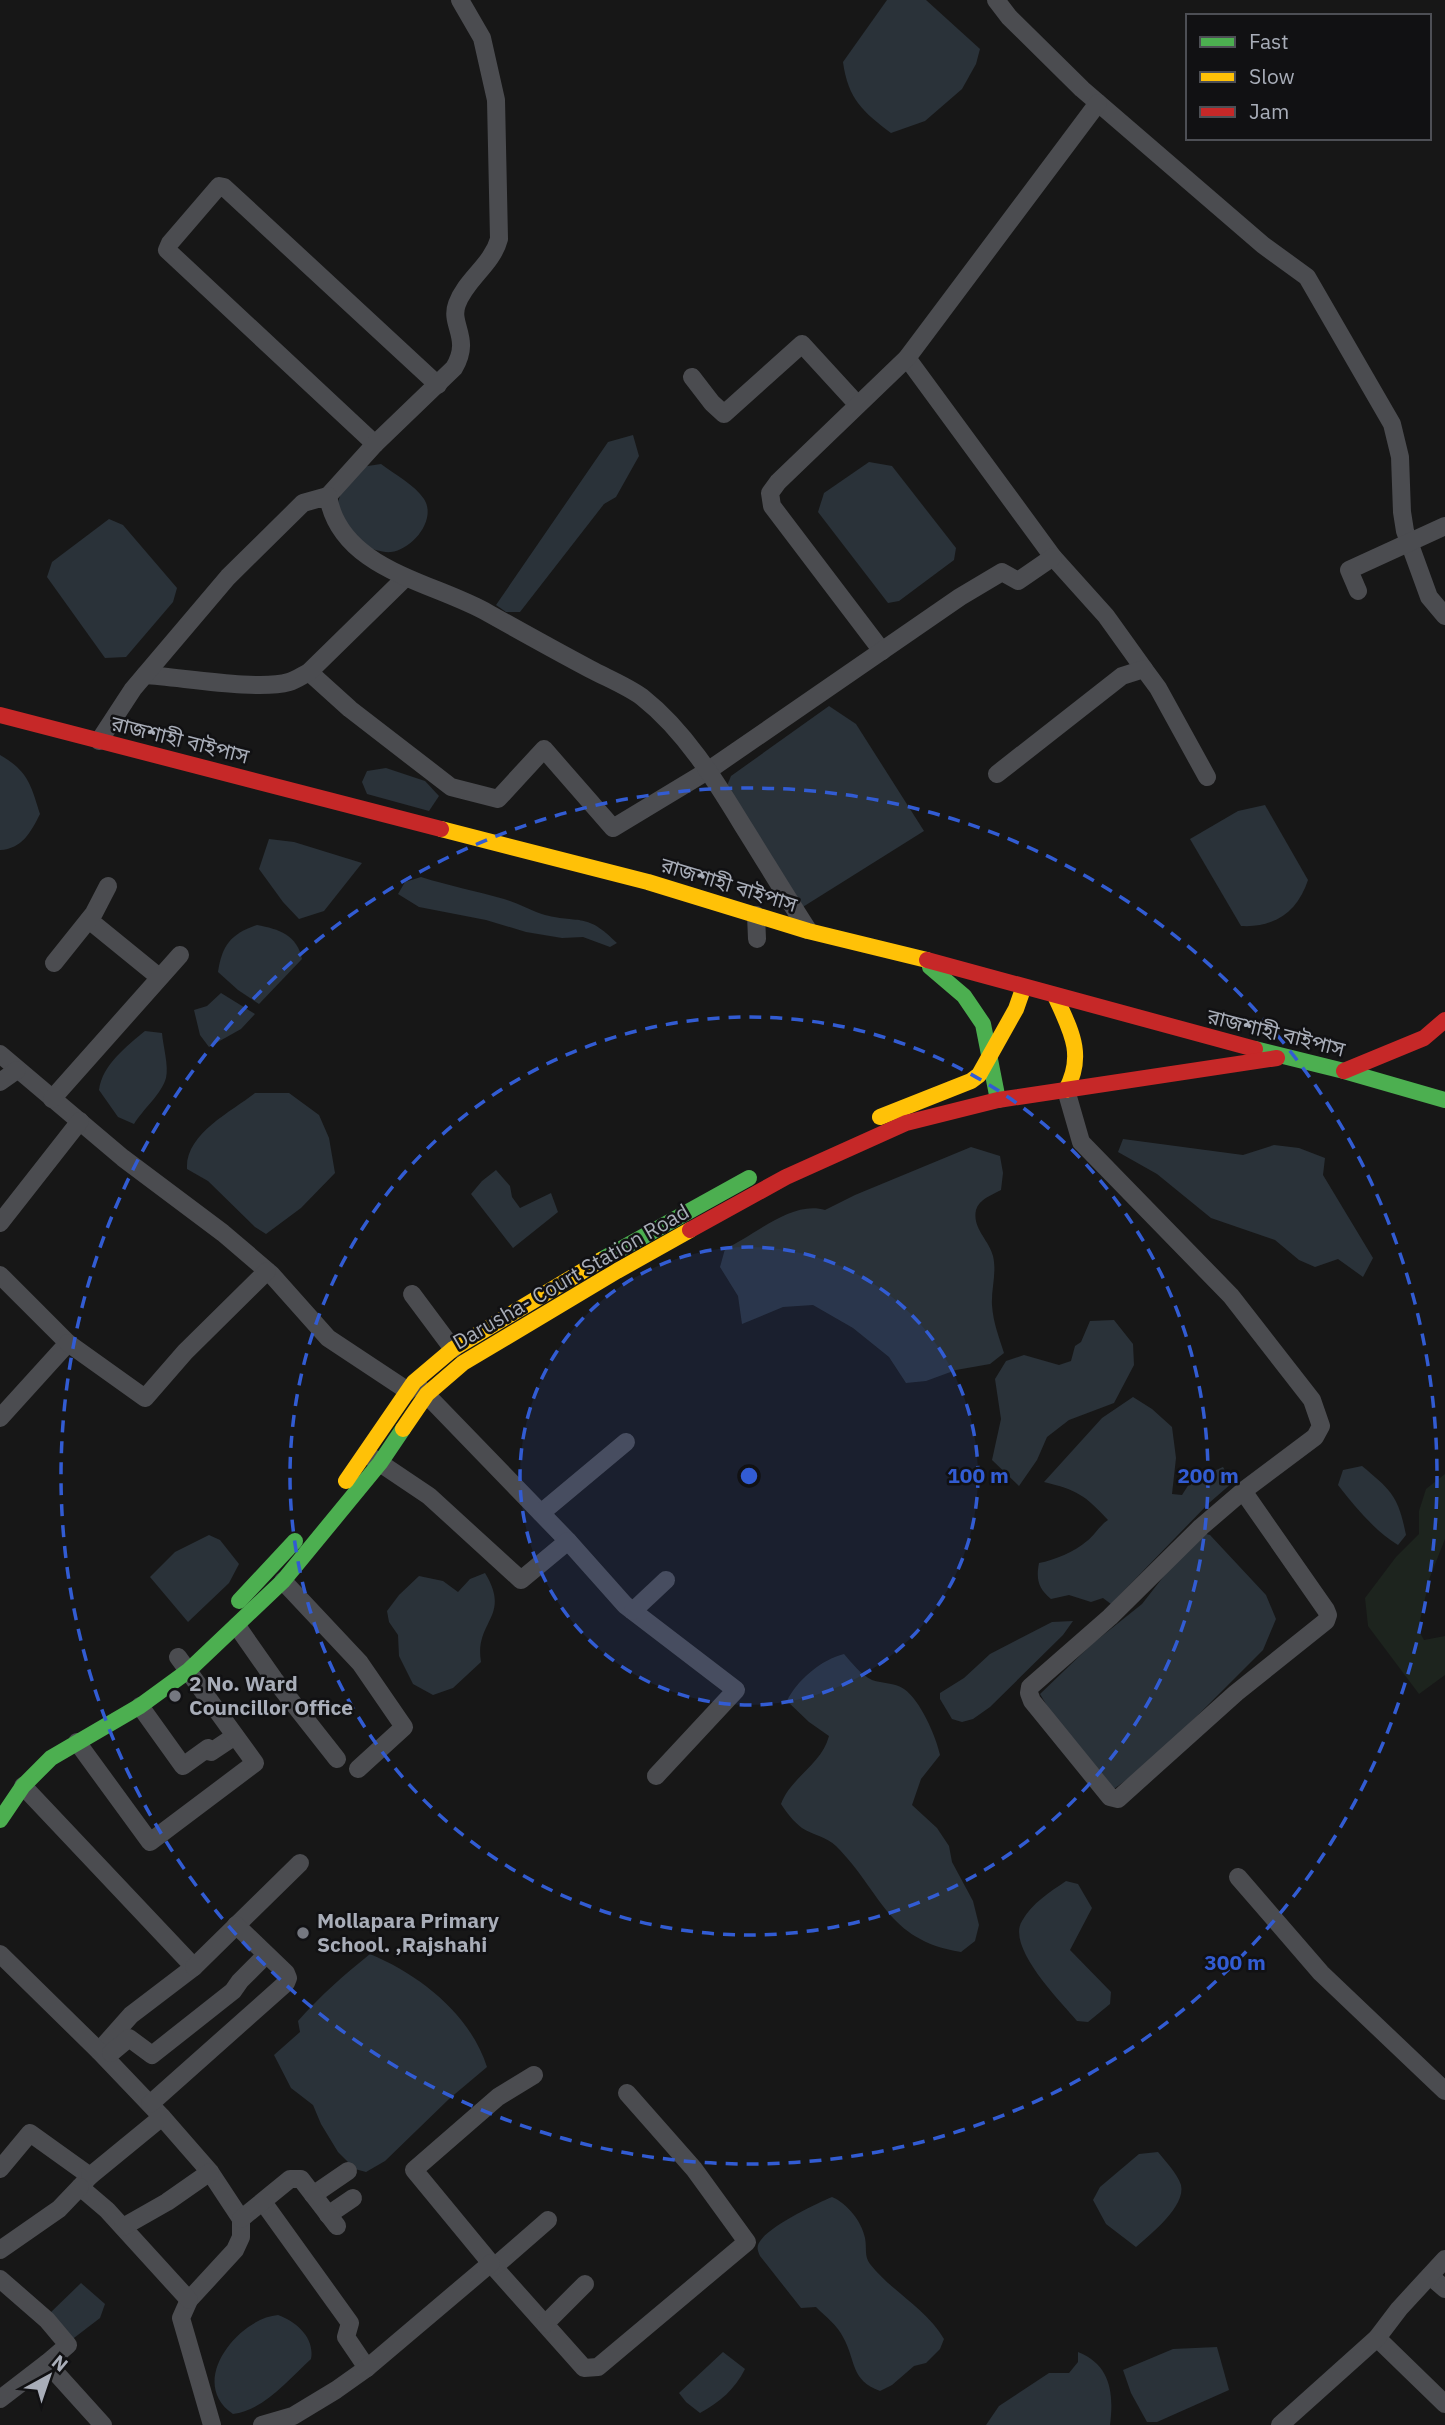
<svg xmlns="http://www.w3.org/2000/svg" width="1445" height="2425" viewBox="0 0 1445 2425" font-family="'IBM Plex Sans','Noto Sans Bengali',sans-serif">
<style>
.green{fill:#1d241e}
.water{fill:#2a3239}
.lines{fill:none;stroke-linecap:round;stroke-linejoin:round}
.street{stroke:#4b4c50;stroke-width:18}
.fast{stroke:#4caf50;stroke-width:16}
.slow{stroke:#ffc107;stroke-width:16}
.jam{stroke:#c62828;stroke-width:16}
.ring{fill:none;stroke:#325cd3;stroke-width:3.5;stroke-dasharray:12 9}
.poi-dot{fill:#757880;stroke:#111113;stroke-width:2.5}
.labels{text-anchor:middle;stroke-width:5;stroke-linejoin:round;paint-order:stroke}
.street-label{font-size:21px;fill:#a8adb8;stroke:#111113}
.poi-label{font-size:21px;font-weight:bold;fill:#a8adb8;stroke:#111113;text-anchor:start}
.centre{fill:#325cd3;stroke:#111113;stroke-width:3.5}
.ring-label{font-size:21px;text-anchor:middle;font-weight:bold;fill:#325cd3;stroke:#111113;stroke-width:5;stroke-linejoin:round;paint-order:stroke}
</style>
<rect width="100%" height="100%" fill="#171717"/>
<path class="green" d="M1445,1474V1539L1430,1577L1418,1629L1424,1640L1445,1636V1675L1419,1694L1368,1626L1365,1598L1396,1557L1419,1534V1511L1426,1489Z"/>
<g class="water">
<path d="M887,0H926L980,49L976,64L962,89L925,121L891,133C863,112 848,99 843,62Z"/>
<path d="M633,435L639,456L616,497L604,504L520,612H506L496,605L608,442Z"/>
<path d="M869,462L892,466L956,548L954,560L899,601L888,603L818,512L824,493Z"/>
<path d="M381,464C394,474 415,485 424,499C437,519 413,549 391,552C383,553 371,548 364,547L336,508L343,487L361,467Z"/>
<path d="M109,519L123,525L177,588L173,602L126,657L105,658L47,577L52,562Z"/>
<path d="M829,706L856,724L924,831L798,910L724,793L731,776Z"/>
<path d="M0,755C28,771 31,785 40,814C31,832 22,849 0,850Z"/>
<path d="M386,768L425,781L439,796L429,811L367,794L362,782L367,771Z"/>
<path d="M1265,805L1308,880C1298,911 1275,928 1241,926L1190,839L1238,811Z"/>
<path d="M269,839L294,842L362,863L324,911L299,919L283,902L259,869Z"/>
<path d="M421,877C449,886 477,891 504,899C518,903 531,911 545,915C581,924 586,912 617,943L610,947L583,937L562,938L526,932L486,920L419,907L398,894L405,882Z"/>
<path d="M257,925C279,929 297,935 302,959L259,1004L238,990L218,972C222,945 231,934 257,925Z"/>
<path d="M221,993L255,1014L241,1029L209,1047L200,1035L194,1010L207,1006Z"/>
<path d="M145,1031L162,1033C163,1046 169,1066 166,1078C161,1095 143,1109 134,1124L118,1117L99,1090C102,1065 127,1046 145,1031Z"/>
<path d="M255,1093H289L319,1115L329,1138L335,1173L301,1208L266,1234L255,1227L208,1181L187,1169C185,1134 231,1112 255,1093Z"/>
<path d="M1123,1139L1243,1155L1274,1145L1299,1148L1325,1158L1323,1175L1373,1258L1363,1277L1338,1259L1315,1267L1299,1260L1275,1240L1211,1218L1157,1174L1118,1152Z"/>
<path d="M971,1147L1000,1156L1003,1173L1001,1190C992,1195 979,1199 976,1210C972,1228 989,1240 993,1256C997,1273 991,1289 992,1305C993,1322 999,1337 1004,1353L990,1364L956,1370L926,1381L906,1383L889,1357L853,1328L813,1305L783,1307L742,1324L738,1296L720,1267L725,1249C754,1236 792,1200 825,1210L855,1195Z"/>
<path d="M496,1170L510,1186L512,1197L520,1208L551,1193L558,1212L513,1248L471,1194L482,1181Z"/>
<path d="M1114,1320L1133,1344L1134,1365L1114,1403L1069,1420L1047,1437L1037,1460L1019,1486L992,1460L1001,1419L995,1379L1006,1361L1024,1355L1059,1365L1071,1361L1075,1346L1081,1342L1090,1321Z"/>
<path d="M1133,1397L1152,1409L1172,1427L1176,1458L1172,1494L1182,1495L1191,1481L1223,1467L1232,1483L1209,1503L1111,1604L1103,1598L1091,1602L1069,1595L1051,1599C1038,1588 1036,1579 1039,1563C1055,1560 1074,1552 1087,1541C1095,1535 1099,1526 1108,1520C1085,1495 1077,1490 1044,1482L1102,1418Z"/>
<path d="M1362,1466C1392,1491 1398,1496 1406,1535L1398,1545C1375,1531 1355,1507 1338,1485L1343,1470Z"/>
<path d="M1202,1533L1210,1535L1266,1595L1276,1619L1263,1650L1153,1760L1114,1789L1074,1751L1040,1694L1092,1644L1142,1604L1178,1558Z"/>
<path d="M209,1535L220,1540L239,1564L229,1583L188,1622L150,1577L175,1552Z"/>
<path d="M485,1573C512,1617 474,1621 481,1662L453,1688L433,1695L413,1684L399,1656L398,1635L389,1622L387,1611L399,1595L419,1576L443,1581L458,1592L470,1579Z"/>
<path d="M1073,1621L1063,1635L990,1707L973,1719L962,1722L952,1719L940,1699V1693L964,1678L990,1654L1052,1622Z"/>
<path d="M844,1654C852,1663 861,1675 872,1680C883,1684 894,1682 904,1689C920,1700 936,1736 940,1755L921,1779L912,1805L937,1828L949,1846L952,1862L973,1901L979,1925L975,1941L961,1952C886,1940 882,1892 836,1846C827,1837 813,1835 802,1828C794,1822 786,1812 781,1804C791,1777 822,1764 829,1736L809,1722L787,1701C796,1681 822,1659 844,1654Z"/>
<path d="M1066,1881L1078,1884L1092,1908L1070,1950L1111,1992L1110,2004L1088,2022L1077,2021C1060,2001 1006,1947 1022,1921C1032,1903 1050,1892 1066,1881Z"/>
<path d="M370,1954C420,1975 470,2014 487,2067L449,2099L385,2161L366,2172L355,2169L338,2152L321,2124L313,2105L291,2088L274,2055L300,2032L298,2021C320,1996 344,1975 370,1954Z"/>
<path d="M1158,2152C1166,2162 1177,2173 1181,2185C1186,2206 1151,2234 1136,2247L1106,2224L1093,2200L1100,2187L1139,2154Z"/>
<path d="M832,2197C847,2203 862,2222 865,2238C867,2248 864,2256 870,2264C892,2292 926,2308 944,2339L940,2349L926,2363L914,2366L892,2385L880,2391C850,2380 856,2360 843,2337C838,2326 825,2316 816,2307L801,2308L760,2256C758,2251 757,2249 758,2245C763,2229 815,2204 832,2197Z"/>
<path d="M81,2283L105,2304L100,2318L70,2341L48,2315Z"/>
<path d="M278,2315C297,2322 315,2338 311,2359C289,2379 263,2411 233,2414C186,2382 239,2318 278,2315Z"/>
<path d="M1217,2347L1229,2390L1157,2422H1147L1131,2393L1123,2370L1173,2349Z"/>
<path d="M723,2352L745,2369C735,2389 720,2402 700,2413L686,2402L679,2393Z"/>
<path d="M1078,2352C1111,2365 1114,2394 1110,2425H986L999,2406L1049,2373H1069L1078,2362Z"/>
</g>
<g class="lines">
<g class="street">
<path d="M996,0L1009,17L1082,89L1263,245L1307,277L1392,424L1400,457L1402,512L1405,531L1429,597L1445,616"/>
<path d="M907,358L1053,557L1106,616L1144,669"/>
<path d="M692,377L712,403L724,414L802,344L857,404"/>
<path d="M375,444L167,250L170,243L219,186L224,187L438,385"/>
<path d="M328,496L375,444L454,368C472,338 449,325 457,304C466,279 492,265 499,239L496,100L482,38L460,0"/>
<path d="M1358,591L1349,570L1445,526"/>
<path d="M882,651L772,506L770,493L778,482L907,358L1098,103"/>
<path d="M309,672L350,709L451,787L498,799L544,749L613,828L709,770L960,597L1002,572L1018,581L1053,557"/>
<path d="M145,675C181,677 258,691 289,682C296,680 303,675 309,672L405,578"/>
<path d="M99,741L133,689L228,577L303,503L328,496C340,570 434,582 488,613C522,632 556,651 590,669C607,678 627,686 642,697C685,731 715,780 743,826C765,861 786,896 808,930"/>
<path d="M997,774L1122,676L1144,669L1158,688L1207,777"/>
<path d="M756,915L757,939"/>
<path d="M89,920L159,977"/>
<path d="M54,963L94,913L108,886"/>
<path d="M0,1054L123,1158L223,1233L271,1274L328,1338L408,1391"/>
<path d="M0,1082L17,1070"/>
<path d="M1066,1090L1081,1142L1231,1296L1312,1400L1321,1426L1315,1437L1243,1491L1201,1527L1110,1617L1030,1687L1029,1693L1032,1701L1110,1797L1118,1799L1236,1693L1326,1621L1328,1615L1326,1610L1243,1491"/>
<path d="M52,1099L180,955"/>
<path d="M0,1223L80,1121"/>
<path d="M0,1275L68,1343L0,1418"/>
<path d="M412,1294L453,1349"/>
<path d="M68,1343L145,1398L185,1352L267,1271"/>
<path d="M420,1388L568,1541"/>
<path d="M371,1457L429,1496L521,1580L568,1541L625,1605L736,1690L656,1776"/>
<path d="M541,1513L626,1442"/>
<path d="M283,1581L360,1663L404,1727L358,1769"/>
<path d="M633,1611L666,1580"/>
<path d="M237,1626L274,1679L337,1759"/>
<path d="M140,1706L183,1766L208,1748L211,1752L235,1736"/>
<path d="M77,1742L150,1842L255,1763L178,1657"/>
<path d="M23,1786L194,1967L131,2015L99,2051"/>
<path d="M1238,1877L1321,1973L1445,2091"/>
<path d="M0,1954L99,2051L162,2117L210,2172L241,2219V2237L235,2250L189,2300L181,2318L212,2425"/>
<path d="M194,1967L300,1863"/>
<path d="M111,2053L129,2038L152,2055L233,1991L240,1981L266,1955"/>
<path d="M534,2075L498,2097L414,2170L494,2267L584,2368L598,2367L747,2242L694,2169L627,2093"/>
<path d="M150,2104L286,1983L288,1978L286,1973L236,1925"/>
<path d="M0,2169L30,2133L90,2176L80,2187L107,2210L189,2300"/>
<path d="M90,2176L162,2117"/>
<path d="M313,2195L348,2171"/>
<path d="M263,2202L350,2323L346,2337L367,2368"/>
<path d="M328,2215L353,2198"/>
<path d="M241,2219L290,2179H301L337,2226"/>
<path d="M123,2227L167,2202L210,2172"/>
<path d="M0,2250L59,2209L80,2187"/>
<path d="M494,2267L548,2220"/>
<path d="M1430,2276L1445,2289"/>
<path d="M0,2279L47,2320L68,2345L47,2363L103,2425"/>
<path d="M545,2324L585,2284"/>
<path d="M1377,2338L1445,2404"/>
<path d="M0,2399L47,2363"/>
<path d="M262,2425L293,2416L336,2390L367,2368L491,2263"/>
<path d="M1280,2425L1377,2338L1399,2309L1445,2259"/>
</g>
<g class="fast">
<path d="M930,967L964,996L983,1024L998,1100"/>
<path d="M1255,1049L1344,1071L1445,1100"/>
<path d="M601,1260L749,1178"/>
<path d="M239,1601L295,1541"/>
<path d="M0,1820L23,1786L51,1758L140,1706L188,1671L283,1581L380,1463L403,1429"/>
</g>
<g class="slow">
<path d="M441,829L648,882L808,931L927,960"/>
<path d="M1056,998C1071,1031 1085,1055 1066,1090"/>
<path d="M880,1117L971,1081L979,1075L1016,1009L1023,989"/>
<path d="M403,1429L427,1394L463,1363L617,1271L690,1230"/>
<path d="M346,1481L414,1382L453,1349L601,1260"/>
</g>
<g class="jam">
<path d="M0,715L441,829"/>
<path d="M927,960L1255,1049"/>
<path d="M1344,1071L1424,1038L1445,1020"/>
<path d="M690,1230L786,1177L906,1123L998,1100L1277,1058"/>
</g>
</g>
<circle cx="749" cy="1476" r="229" fill="#325cd3" fill-opacity=".12"/>
<g class="ring">
<circle cx="749" cy="1476" r="229"/>
<circle cx="749" cy="1476" r="459"/>
<circle cx="749" cy="1476" r="688"/>
</g>
<g class="poi-dot">
<circle cx="175" cy="1696" r="7"/>
<circle cx="303" cy="1933" r="7"/>
</g>
<g class="labels">
<g class="street-label">
<text transform="translate(180 740) rotate(14)" y="7">রাজশাহী বাইপাস</text>
<text transform="translate(729 885) rotate(17)" y="7">রাজশাহী বাইপাস</text>
<text transform="translate(1276 1033) rotate(14)" y="7">রাজশাহী বাইপাস</text>
<text transform="translate(571 1277) rotate(-30)" y="7">Darusha- Court Station Road</text>
</g>
<g class="poi-label">
<text x="189" y="1691">2 No. Ward<tspan x="189" dy="24">Councillor Office</tspan></text>
<text x="317" y="1928">Mollapara Primary<tspan x="317" dy="24">School. ,Rajshahi</tspan></text>
</g>
</g>
<circle cx="749" cy="1476" r="10" class="centre"/>
<g class="ring-label">
<text x="978" y="1483">100 m</text>
<text x="1208" y="1483">200 m</text>
<text x="1235" y="1970">300 m</text>
</g>
<rect x="1186" y="14" width="245" height="126" fill="#111113" stroke="#4d4f55" stroke-width="2"/>
<rect x="1200" y="37" width="35" height="10" fill="#4caf50" stroke="#4d4f55" stroke-width="2"/>
<text x="1249" y="49" font-size="21" fill="#a8adb8">Fast</text>
<rect x="1200" y="72" width="35" height="10" fill="#ffc107" stroke="#4d4f55" stroke-width="2"/>
<text x="1249" y="84" font-size="21" fill="#a8adb8">Slow</text>
<rect x="1200" y="107" width="35" height="10" fill="#c62828" stroke="#4d4f55" stroke-width="2"/>
<text x="1249" y="119" font-size="21" fill="#a8adb8">Jam</text>
<g transform="translate(49 2376) rotate(40)" stroke="#111113" stroke-width="5" paint-order="stroke">
<path d="M0-5L12 26L0 18L-12 26Z" fill="#a8adb8"/>
<text y="-10" font-size="19" font-weight="bold" text-anchor="middle" fill="#a8adb8">N</text>
</g>
</svg>
